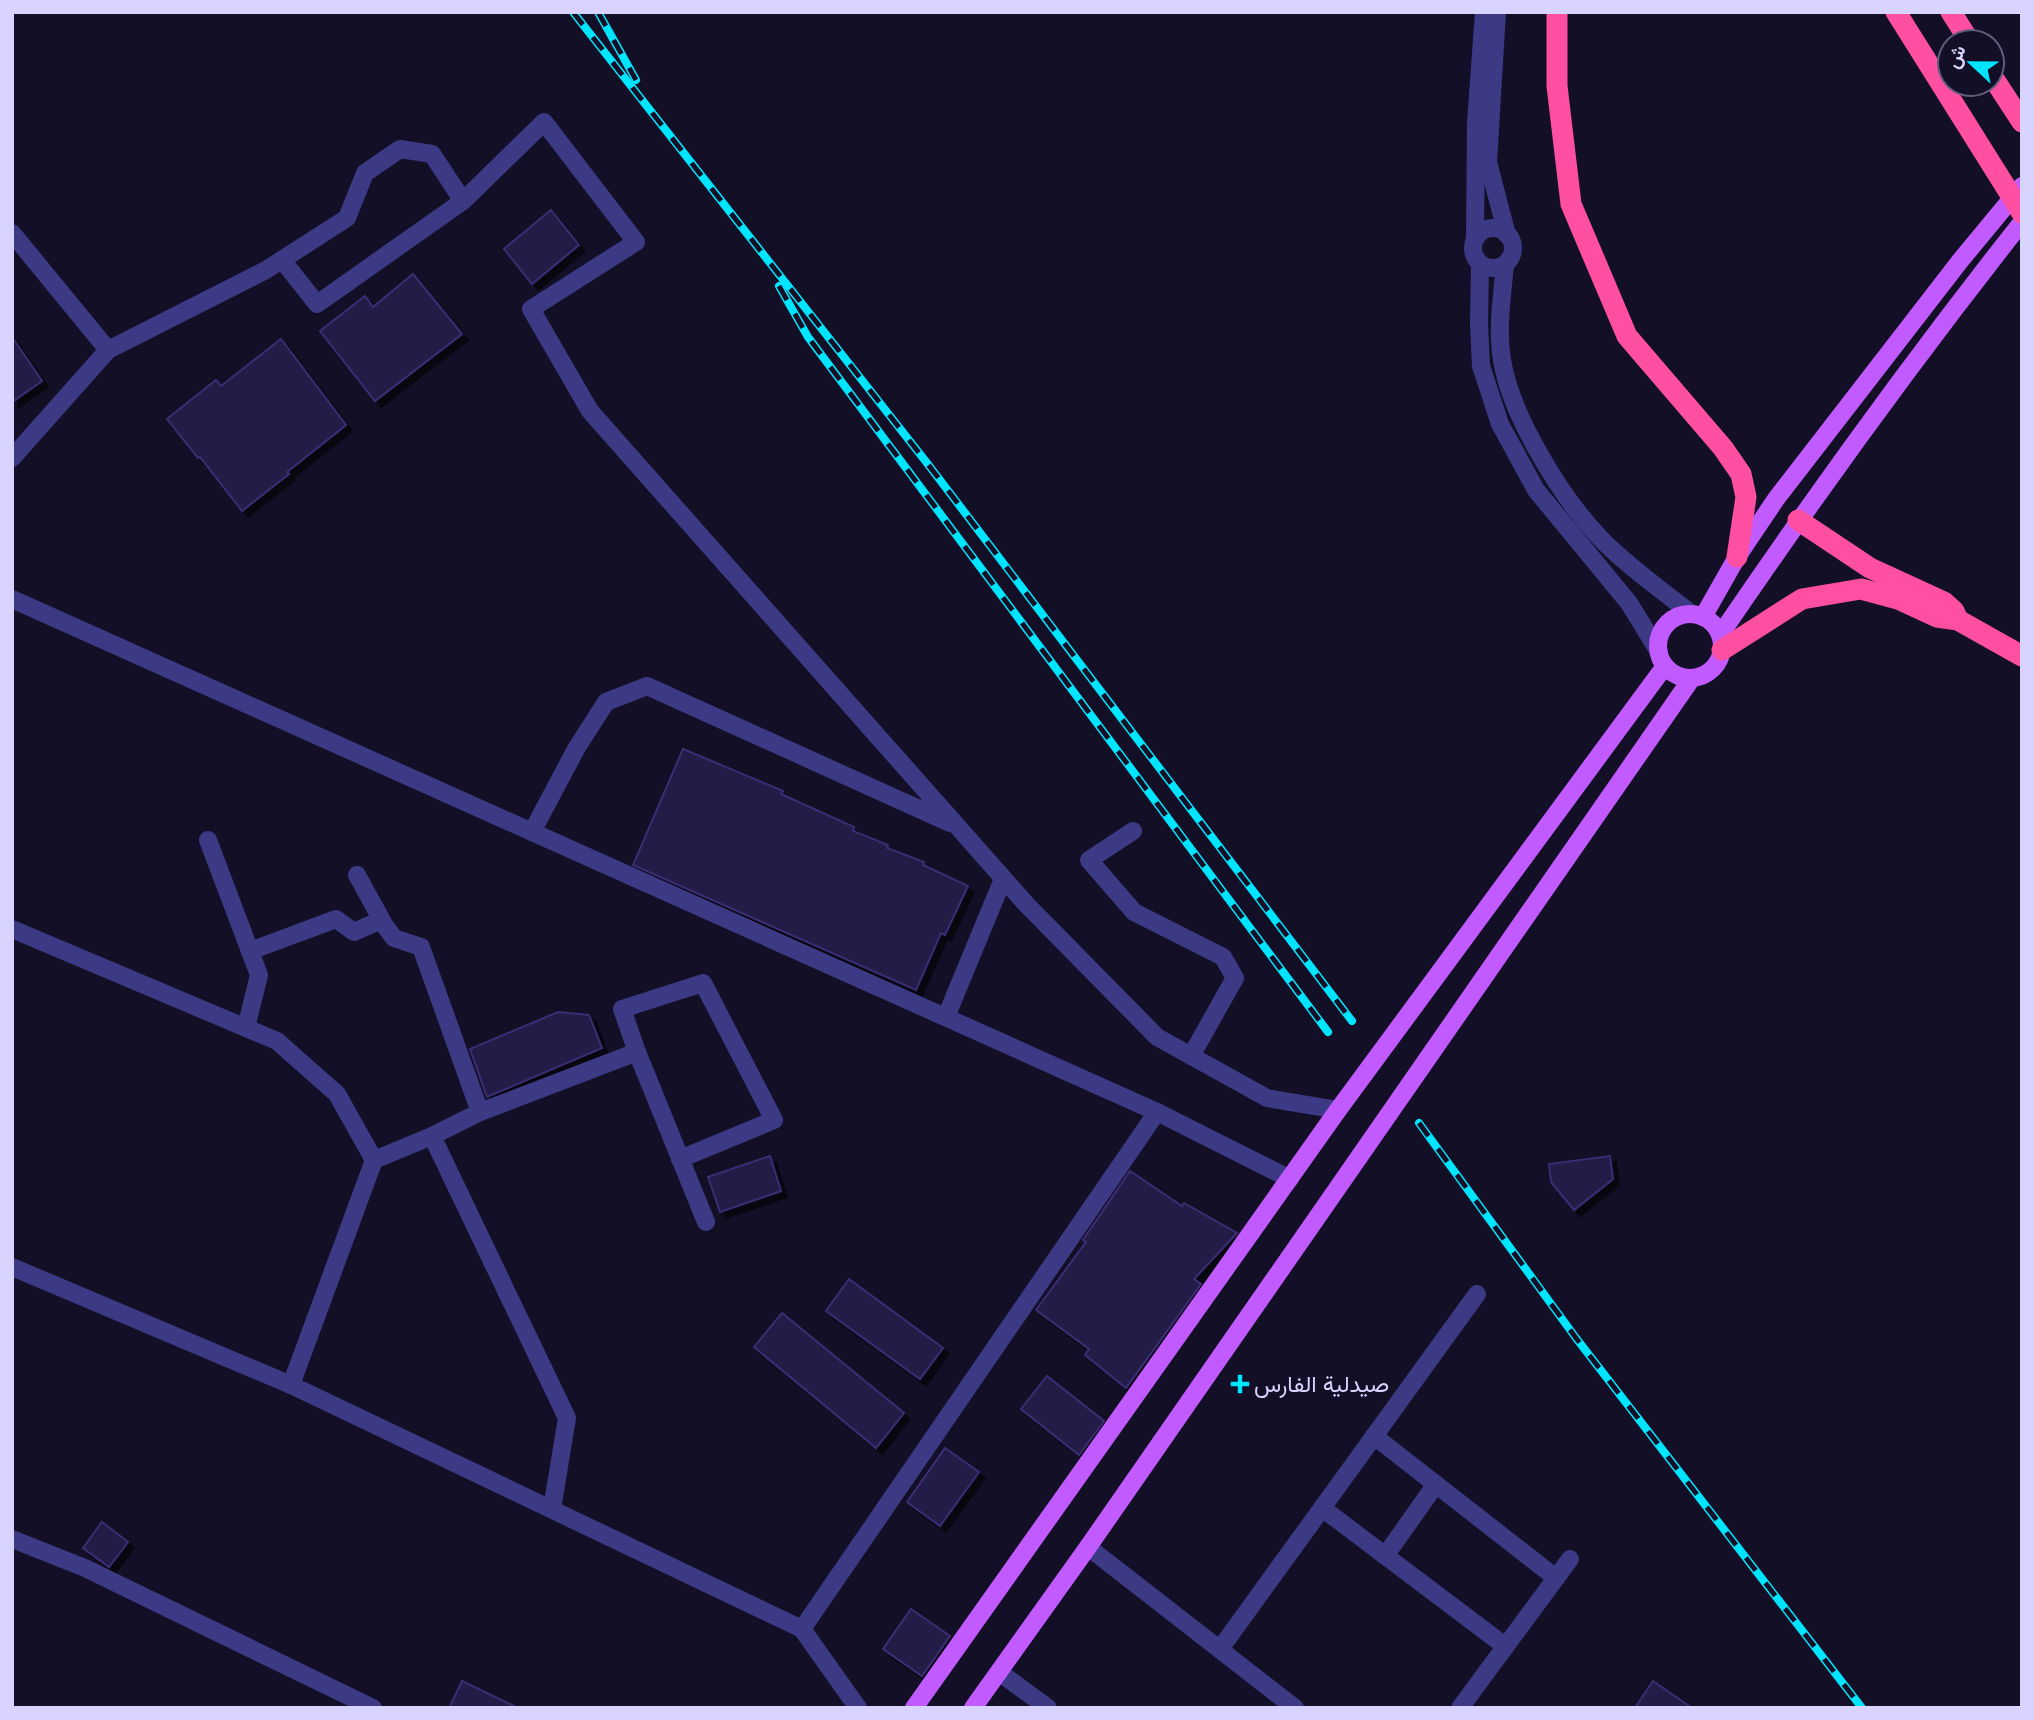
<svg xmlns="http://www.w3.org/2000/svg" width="2034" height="1720" viewBox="0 0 2034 1720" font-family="'Open Sans',Vazirmatn,sans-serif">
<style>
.building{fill:#241b47;stroke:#3b2d73;stroke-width:2;filter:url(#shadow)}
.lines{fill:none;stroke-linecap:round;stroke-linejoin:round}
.street{stroke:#3d3a85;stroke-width:18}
.primary{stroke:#c25bff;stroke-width:18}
.highway{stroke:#ff4fa3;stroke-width:21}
.rail-casing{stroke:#00e5ff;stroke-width:8}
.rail{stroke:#130f26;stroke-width:5;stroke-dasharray:16;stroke-linecap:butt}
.poi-dot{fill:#00e5ff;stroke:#130f26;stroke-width:2.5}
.labels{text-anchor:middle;stroke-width:7;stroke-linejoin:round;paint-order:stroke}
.poi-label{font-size:23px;fill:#d9d4ff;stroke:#130f26;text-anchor:start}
</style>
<defs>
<filter id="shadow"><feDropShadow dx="6" dy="6" stdDeviation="0" flood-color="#0009"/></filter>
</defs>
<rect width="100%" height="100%" fill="#130f26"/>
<g class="building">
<path d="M551,210L579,245L532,284L504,249Z"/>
<path d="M413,274L462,334L375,401L320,331L365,296L373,307Z"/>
<path d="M12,337L42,381L12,402Z"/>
<path d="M281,339L346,425L287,472L289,474L242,511L200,457L198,458L167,419L216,380L221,386Z"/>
<path d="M683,749L783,791L781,794L854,827L853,831L888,845L887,848L924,862L923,865L968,886L945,935L941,933L916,990L633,865Z"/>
<path d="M558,1012L589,1015L602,1048L487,1097L470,1049Z"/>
<path d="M770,1156L781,1191L720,1212L708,1177Z"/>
<path d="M1610,1156L1613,1179L1574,1210L1551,1182L1549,1164Z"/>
<path d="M1130,1171L1182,1206L1184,1203L1237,1233L1194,1279L1201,1284L1126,1388L1085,1355L1089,1349L1036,1310L1086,1242L1083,1240Z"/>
<path d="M849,1279L943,1348L920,1379L826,1311Z"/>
<path d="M782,1313L904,1413L876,1448L754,1347Z"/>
<path d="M1047,1376L1104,1421L1079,1455L1021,1409Z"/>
<path d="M945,1448L979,1472L940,1526L907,1502Z"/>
<path d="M102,1522L128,1542L109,1567L83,1548Z"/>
<path d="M911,1609L950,1636L922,1676L883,1649Z"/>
<path d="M462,1681L518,1708H449Z"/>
<path d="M1653,1681L1692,1708H1635Z"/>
</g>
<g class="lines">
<g class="street">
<path d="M1497,12L1488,162L1507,235"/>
<circle cx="1493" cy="248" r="20"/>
<path d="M12,233L108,350"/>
<path d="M1475,238L1476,123L1484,12"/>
<path d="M282,260L317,304L463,201L544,122L636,242L531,309L590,411L1026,904L1157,1037L1267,1098L1338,1110"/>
<path d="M1480,264L1479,325L1481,366L1500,424L1536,490L1629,603L1659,652"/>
<path d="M1505,265C1502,296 1497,329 1502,360C1511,416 1562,499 1602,540C1629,567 1661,590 1692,614"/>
<path d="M12,458L108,350L266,270L347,218L365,173L400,149L432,154L463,201"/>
<path d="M12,599L1157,1112L1290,1179"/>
<path d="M1133,831L1089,860L1134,912L1223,957L1235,978L1191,1056"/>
<path d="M532,832L576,749L606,702L647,686L950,823"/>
<path d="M208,840L259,975L246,1028"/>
<path d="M357,875L385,926L394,938L421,947L480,1112"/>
<path d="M12,929L277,1041L337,1094L374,1160L291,1385"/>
<path d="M250,951L336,919L354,932L381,920"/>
<path d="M946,1017L1003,879"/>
<path d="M637,1052L622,1009L703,983L774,1120L680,1159"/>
<path d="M432,1136L567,1418L552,1509"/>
<path d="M374,1160L432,1136L480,1112L637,1052L706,1222"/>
<path d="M12,1267L291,1385L802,1629L858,1708"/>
<path d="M1374,1436L1556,1578"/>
<path d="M1322,1508L1505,1646"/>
<path d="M12,1539L85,1568L373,1708"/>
<path d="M1088,1547L1295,1708"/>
<path d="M1385,1556L1436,1484"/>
<path d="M802,1629L1157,1112"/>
<path d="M1220,1649L1477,1294"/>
<path d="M999,1672L1048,1708"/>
<path d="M1460,1708L1570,1559"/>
</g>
<g class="primary">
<circle cx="1690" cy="646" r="32"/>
<path d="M1703,617L1737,557L1776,499L1960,261L2022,186"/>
<path d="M1720,635C1816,494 1916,356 2022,222"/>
<path d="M914,1708L1338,1110L1665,666"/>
<path d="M973,1708L1088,1547L1692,678"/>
</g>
<g class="highway">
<path d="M1557,12V86L1571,204L1627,336L1723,448L1741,474L1746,497L1737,557"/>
<path d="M1896,12L2022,213"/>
<path d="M1951,12L1970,42"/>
<path d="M1992,76L2022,122"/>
<path d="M1798,520L1870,568L1944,602L1954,611L1958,620"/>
<path d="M1722,650L1802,599L1861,589L1898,599L1937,617L1958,620L2022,656"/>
</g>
<g class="rail-casing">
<g id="rail">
<path d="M573,12L927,463L1352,1021"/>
<path d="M598,12L636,80"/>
<path d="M779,286L808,337L1328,1032"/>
<path d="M1419,1123L1576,1338L1862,1708"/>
</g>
</g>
<use href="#rail" class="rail"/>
</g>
<path class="poi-dot" d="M1236.5 1373.5h7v7h7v7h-7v7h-7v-7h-7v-7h7z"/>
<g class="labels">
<g class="poi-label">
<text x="1254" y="1392">صيدلية الفارس</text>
</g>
</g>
<rect width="2034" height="1720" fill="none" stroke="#d9d4ff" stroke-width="28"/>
<g transform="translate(1971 63) rotate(292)"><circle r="33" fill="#130f26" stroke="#625e7d" stroke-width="2"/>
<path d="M0-5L12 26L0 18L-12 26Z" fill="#00e5ff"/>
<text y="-10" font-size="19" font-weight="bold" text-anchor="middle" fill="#d9d4ff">ش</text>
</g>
</svg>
